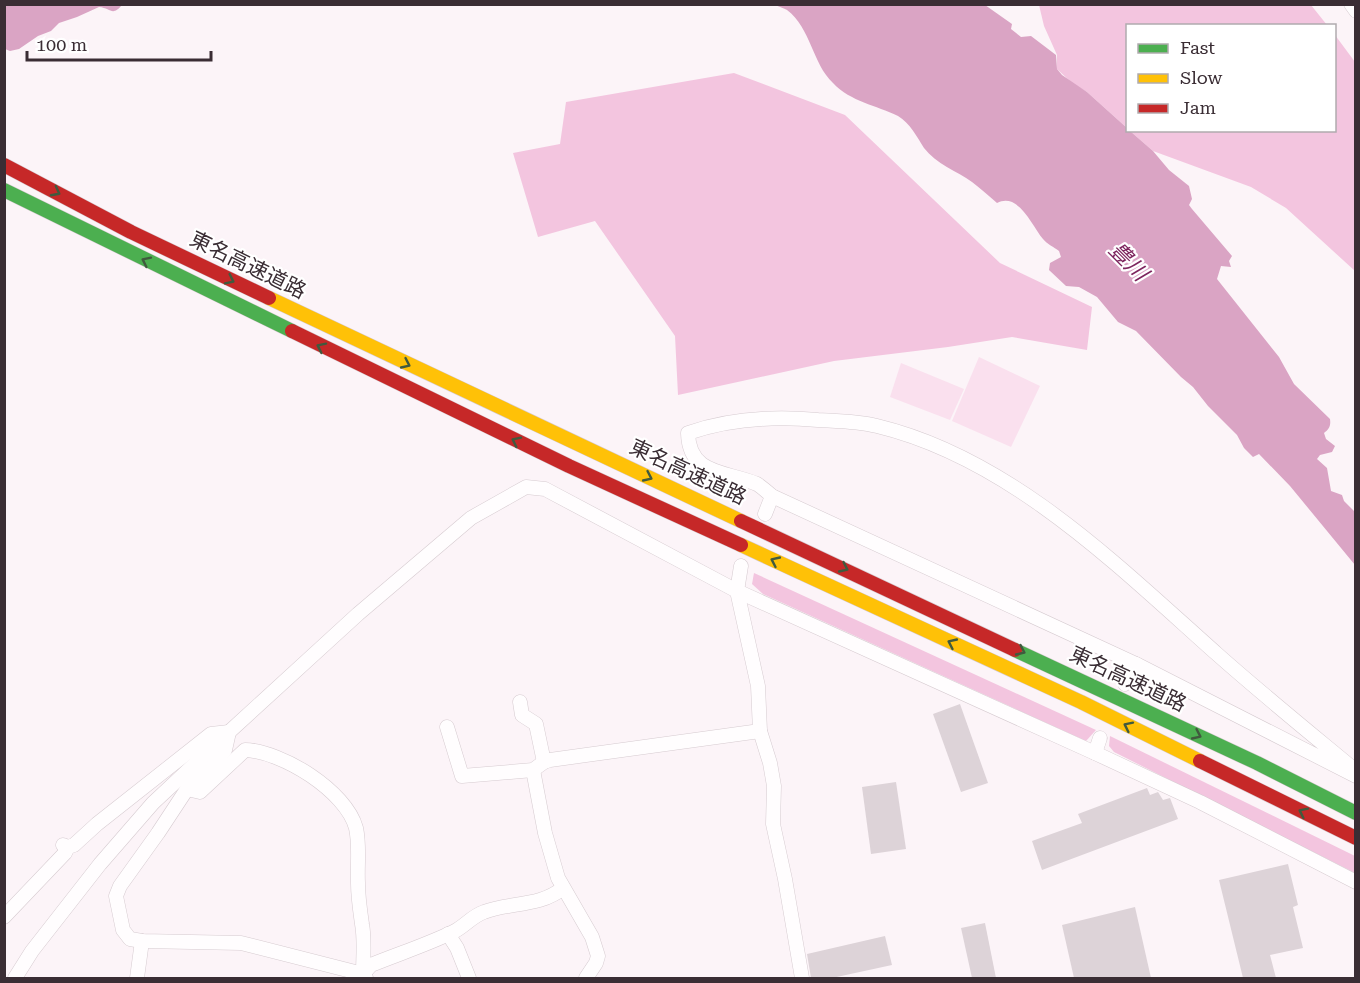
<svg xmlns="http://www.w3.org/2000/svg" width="1360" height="983" viewBox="0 0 1360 983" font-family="'Roboto Serif','Noto Sans JP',serif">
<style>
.green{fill:#fae0ee}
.forest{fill:#f3c5df}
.water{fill:#daa4c4}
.building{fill:#ddd3d8}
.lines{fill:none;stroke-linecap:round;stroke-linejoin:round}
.street-casing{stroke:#d6cbd0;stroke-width:15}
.fast-casing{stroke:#d6cbd0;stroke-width:15}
.slow-casing{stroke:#d6cbd0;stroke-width:15}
.jam-casing{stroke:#d6cbd0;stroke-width:15}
.street{stroke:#fffdfe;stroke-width:14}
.fast{stroke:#4caf50;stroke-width:14}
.slow{stroke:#ffc107;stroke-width:14}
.jam{stroke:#c62828;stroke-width:14}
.oneway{stroke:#405a3e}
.labels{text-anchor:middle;stroke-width:4.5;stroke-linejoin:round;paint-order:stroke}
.street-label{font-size:21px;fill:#3a2d34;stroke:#fff}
.water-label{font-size:22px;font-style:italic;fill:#7d255e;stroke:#fff}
</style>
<rect width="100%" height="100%" fill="#fcf4f8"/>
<g class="green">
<path d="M979,357L1040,386L1011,447L952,421Z"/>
<path d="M901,363L964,389L950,420L890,397Z"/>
</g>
<g class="forest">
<path d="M1039,5H1311L1327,25L1128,26L1127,128L1087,92L1072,83L1057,69V55L1044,26Z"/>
<path d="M1335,35L1355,62V271L1286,208L1251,187L1153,151L1130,131L1334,130Z"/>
<path d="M734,73L845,115L1000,263L1092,307L1087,350L1012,337L948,347L834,361L678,395L675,336L595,221L538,237L513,153L560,144L566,102Z"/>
<path d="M754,573L1096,730L1086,741L763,594L752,584Z"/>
<path d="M1110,736L1355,856V873L1114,752L1109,746Z"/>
</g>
<g class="water">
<path d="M4,5L5,4L122,5C112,17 111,8 99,7L77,17L59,23L51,31L38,36L19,49L10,51L5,49Z"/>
<path d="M775,5H985L1012,24L1011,29L1021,37L1031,36L1056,55L1057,69L1062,75L1087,92L1127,128L1128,130L1130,131L1153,151L1169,170L1189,186L1192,199L1189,205L1192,209L1232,256L1229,261L1231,267L1221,266L1217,279L1279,357L1294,384L1330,419C1331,426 1329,429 1324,433L1326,439L1335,446L1332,452L1320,455L1317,459L1327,468L1331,491L1342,495L1344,501L1355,512V565L1290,486L1259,454L1253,457L1244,448L1237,435L1208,406L1193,387L1181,377L1136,331L1118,322L1097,297L1079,287L1066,286L1049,270L1050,263L1061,257L1059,251C1054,247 1047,244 1043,239C1032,226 1019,192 997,203C989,196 981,189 972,182C957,171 936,164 924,148C917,137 910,123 898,116C876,105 851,102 833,83C812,63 811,28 787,10C784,8 779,7 775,5Z"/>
</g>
<g class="building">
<path d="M960,704L988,783L961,792L933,714Z"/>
<path d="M896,782L906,849L871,854L862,787Z"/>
<path d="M1147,788L1150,795L1158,792L1163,800L1170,798L1178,819L1042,870L1032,841L1082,823L1078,814Z"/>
<path d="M1288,864L1298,905L1293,907L1303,948L1270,955L1276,978H1243L1219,880Z"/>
<path d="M1135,907L1151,978H1074L1062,925Z"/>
<path d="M985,923L996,978H972L961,928Z"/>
<path d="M885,936L892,965L832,978H811L807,954Z"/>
</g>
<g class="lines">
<g class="street-casing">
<g id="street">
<path d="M1351,4L1356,11"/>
<path d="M765,514L772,496"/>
<path d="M741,566L737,591L758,686L760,731L770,763L774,786L773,824L785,879L802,978"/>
<path d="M1125,684L1136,664"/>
<path d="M520,702L522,715L536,724L544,762"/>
<path d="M447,727L462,776L533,770L544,762L550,760L760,731"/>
<path d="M1095,753L1100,738"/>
<path d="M533,770L545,833L558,878L592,937L598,956L596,963L586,978"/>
<path d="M1356,771C1309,732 1262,694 1217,654C1117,565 1010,458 877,426C858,421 837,421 818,420C774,416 731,418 688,433C689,476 727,471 757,484C762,487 767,492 772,496L1136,664L1356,776"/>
<path d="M187,789L200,792L245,750C282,751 346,791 356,828C360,846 357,865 358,883C358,897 360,910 362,924C365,940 363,958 363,974L371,965C398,954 426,945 453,932C464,927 472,916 484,912C510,902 540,907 563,888"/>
<path d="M63,845L68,847L74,845L97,824L211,734L229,732L225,750L187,789L158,833L120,886L116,896L123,930L130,939L142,941L241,943L363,974L366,978"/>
<path d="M4,917L65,853L68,847"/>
<path d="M448,934L457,948L469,978"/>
<path d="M15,978L32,951L100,864L153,803L229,732L358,614L471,518L526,487L545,489L737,591L1095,753L1200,802L1356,882"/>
<path d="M137,978L142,941"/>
</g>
</g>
<g class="fast-casing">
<g id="fast">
<path d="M4,190L292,331"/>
<path d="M1015,650L1257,763L1356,813"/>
</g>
</g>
<g class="slow-casing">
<g id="slow">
<path d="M269,298L741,521"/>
<path d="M741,545L1081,702L1200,761"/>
</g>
</g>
<g class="jam-casing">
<g id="jam">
<path d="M4,165L131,232L269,298"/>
<path d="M292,331L569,466L741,545"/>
<path d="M741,521L1015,650"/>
<path d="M1200,761L1356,838"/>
</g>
</g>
<use href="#street" class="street"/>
<use href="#fast" class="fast"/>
<use href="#slow" class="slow"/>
<use href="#jam" class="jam"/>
</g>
<defs><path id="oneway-chevron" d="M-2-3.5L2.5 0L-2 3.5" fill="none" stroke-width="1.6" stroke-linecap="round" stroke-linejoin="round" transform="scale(1.5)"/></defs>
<g class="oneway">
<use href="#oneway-chevron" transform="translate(56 192) rotate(28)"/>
<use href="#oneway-chevron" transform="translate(146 261) rotate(-154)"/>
<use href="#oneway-chevron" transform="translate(230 280) rotate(26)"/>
<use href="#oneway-chevron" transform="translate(321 347) rotate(-154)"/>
<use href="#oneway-chevron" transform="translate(406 364) rotate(25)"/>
<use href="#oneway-chevron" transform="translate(516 441) rotate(-154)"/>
<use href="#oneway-chevron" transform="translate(648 477) rotate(25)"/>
<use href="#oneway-chevron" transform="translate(775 561) rotate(-155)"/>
<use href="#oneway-chevron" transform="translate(844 568) rotate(25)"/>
<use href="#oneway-chevron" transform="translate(952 643) rotate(-155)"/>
<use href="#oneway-chevron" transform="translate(1021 651) rotate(25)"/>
<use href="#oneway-chevron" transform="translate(1128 726) rotate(-154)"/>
<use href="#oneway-chevron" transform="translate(1197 735) rotate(25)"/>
<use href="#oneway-chevron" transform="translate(1303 812) rotate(-154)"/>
</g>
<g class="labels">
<g class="street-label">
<text transform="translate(248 265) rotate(26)" y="7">東名高速道路</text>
<text transform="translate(688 472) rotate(25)" y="7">東名高速道路</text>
<text transform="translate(1128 679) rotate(25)" y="7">東名高速道路</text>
</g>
<g class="water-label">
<text transform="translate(1129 261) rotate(45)" y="8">豊川</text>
</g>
</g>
<rect width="1360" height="983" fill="none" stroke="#3a2d34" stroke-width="12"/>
<rect x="1126" y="24" width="210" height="108" fill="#ffffff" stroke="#b0abae" stroke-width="1.5"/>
<rect x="1138" y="44" width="30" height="9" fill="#4caf50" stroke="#b0abae" stroke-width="1.5"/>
<text x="1180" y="54" font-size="18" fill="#3a2d34">Fast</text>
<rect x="1138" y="74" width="30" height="9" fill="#ffc107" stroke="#b0abae" stroke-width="1.5"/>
<text x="1180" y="84" font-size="18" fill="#3a2d34">Slow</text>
<rect x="1138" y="104" width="30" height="9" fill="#c62828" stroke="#b0abae" stroke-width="1.5"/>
<text x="1180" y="114" font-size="18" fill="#3a2d34">Jam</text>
<path d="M27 51v9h184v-9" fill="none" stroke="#3a2d34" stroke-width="3"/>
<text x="36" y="51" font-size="18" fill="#3a2d34" stroke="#ffffff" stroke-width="4.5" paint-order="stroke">100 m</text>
</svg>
